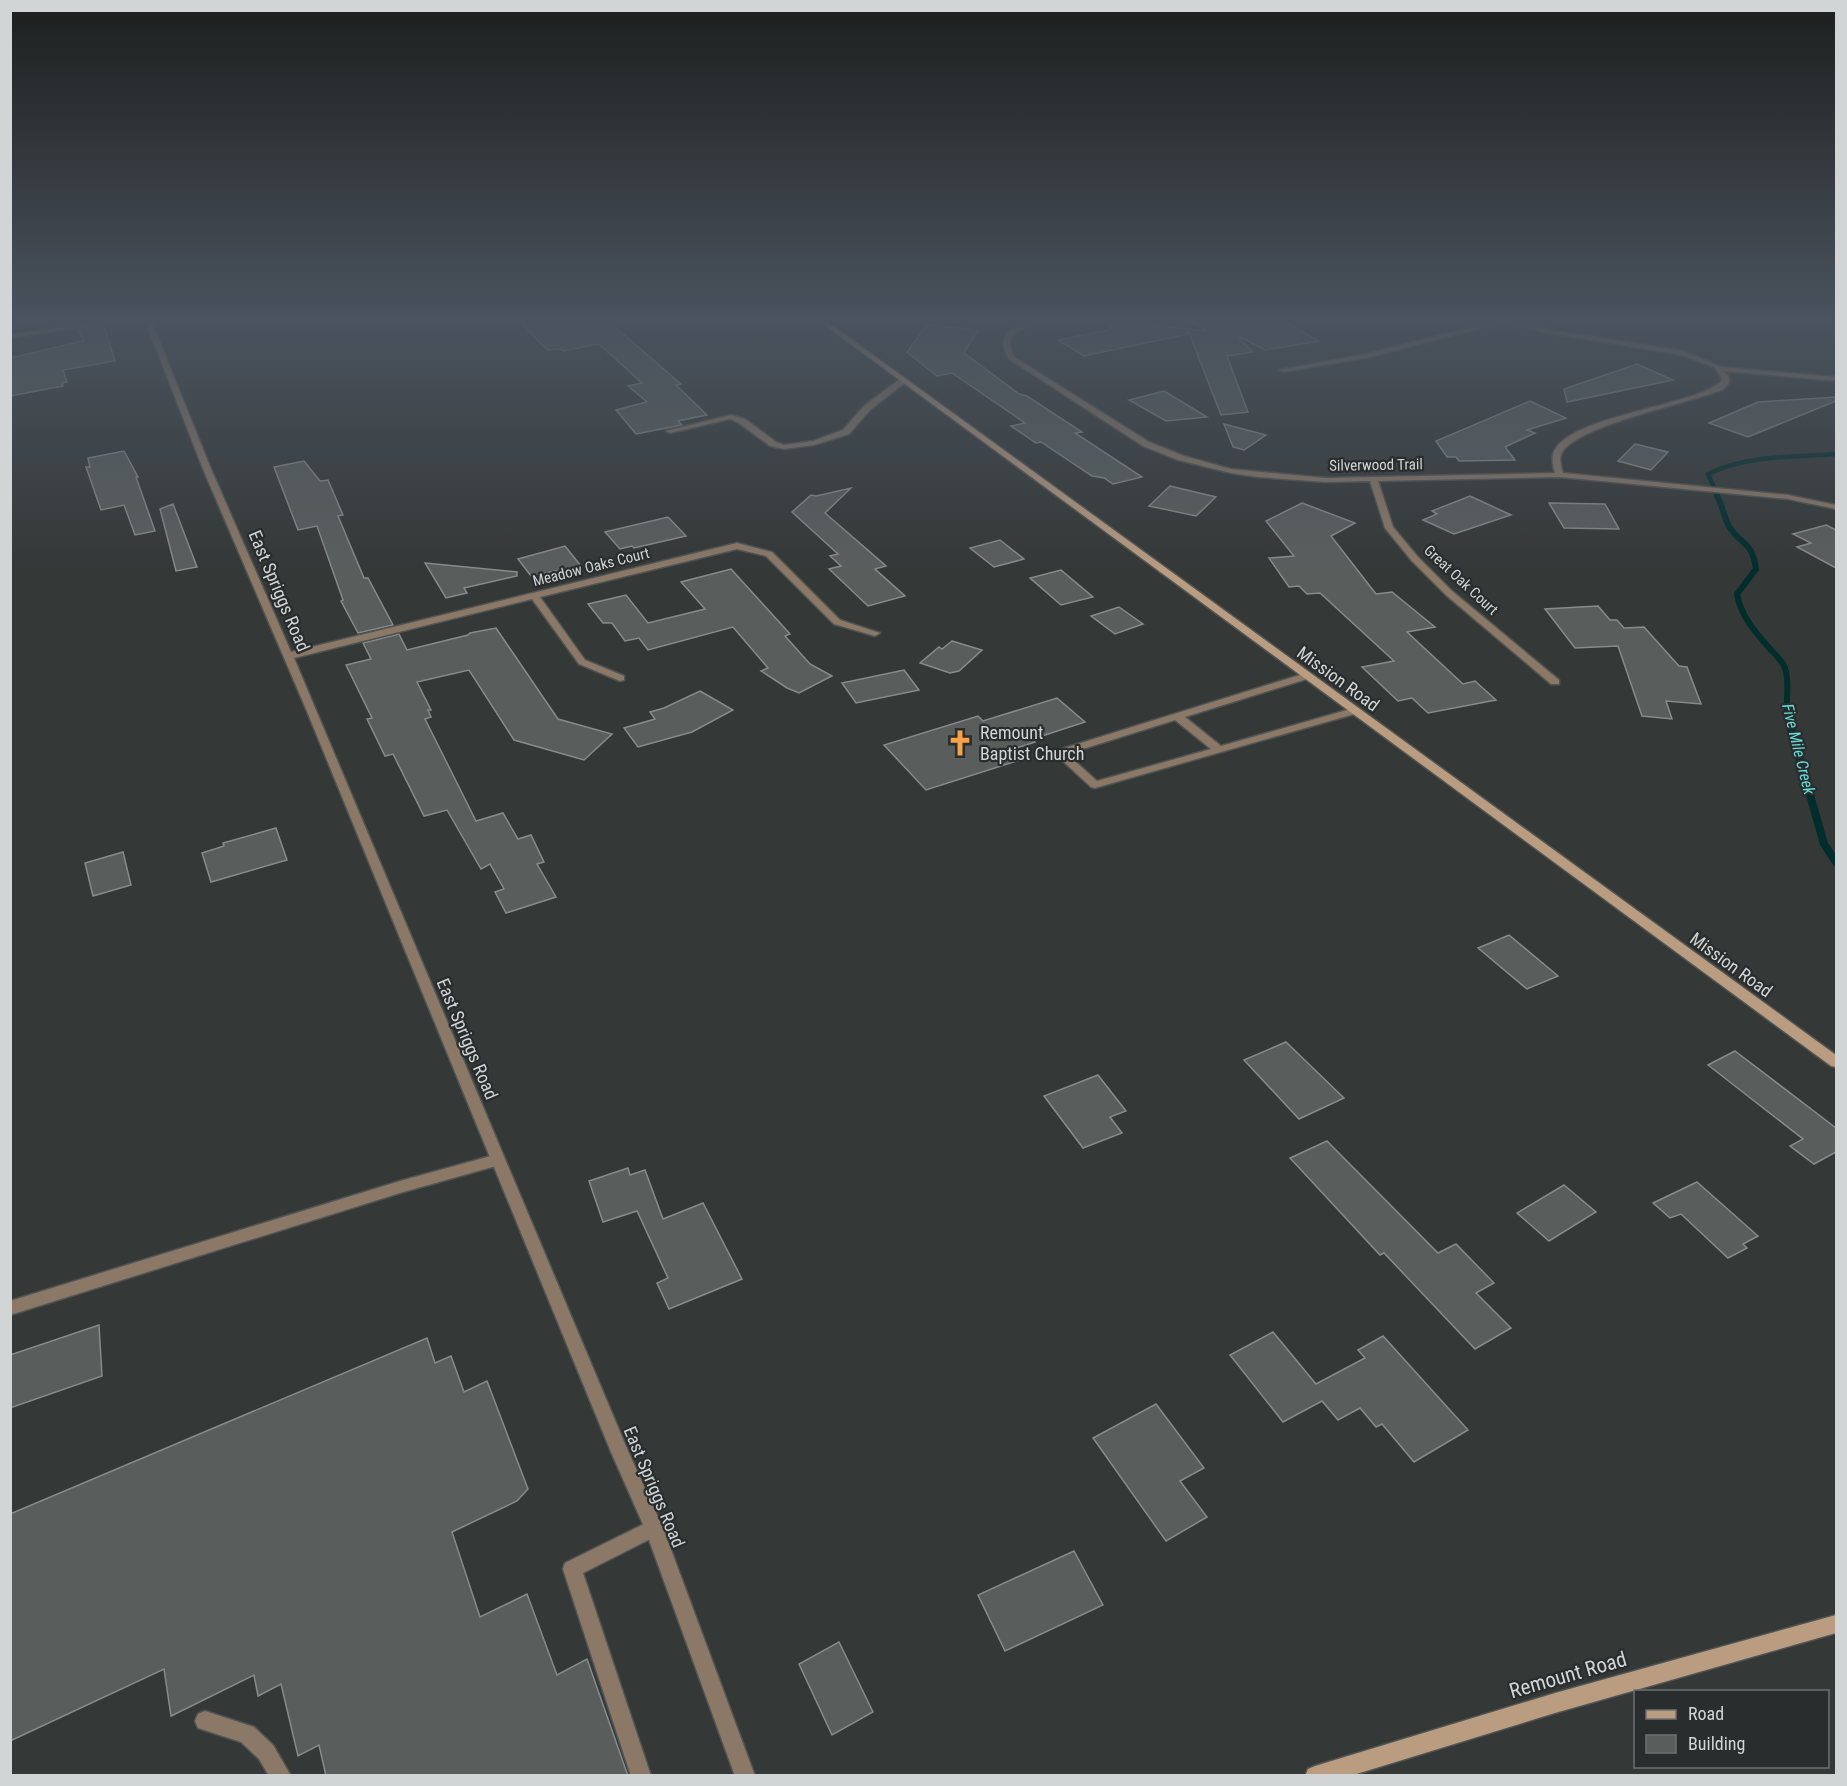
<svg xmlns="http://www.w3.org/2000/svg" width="1847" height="1786" viewBox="0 0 1847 1786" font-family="'Roboto Condensed',sans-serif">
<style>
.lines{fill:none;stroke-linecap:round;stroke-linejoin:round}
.stream-far2{stroke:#012d2d;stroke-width:4.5}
.stream-far1{stroke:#012d2d;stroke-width:6}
.stream{stroke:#012d2d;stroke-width:8}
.building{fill:#595e5d;stroke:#878b8b;stroke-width:1.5}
.lane-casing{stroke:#505453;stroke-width:3}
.street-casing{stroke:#505453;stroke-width:3}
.secondary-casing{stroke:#505453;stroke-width:3}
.lane{fill:#8b7867;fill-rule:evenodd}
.street{fill:#8b7867;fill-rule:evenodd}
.secondary{fill:#ba9c81;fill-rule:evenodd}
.labels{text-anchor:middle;stroke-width:4.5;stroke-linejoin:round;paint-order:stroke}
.far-street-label{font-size:15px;fill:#d2d5d5;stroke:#2a2d2d}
.far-water-label{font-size:16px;font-style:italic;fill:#66dbd9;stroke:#2a2d2d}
.street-label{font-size:18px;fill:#d2d5d5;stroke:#2a2d2d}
.poi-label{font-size:18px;fill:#d2d5d5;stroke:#2a2d2d;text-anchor:start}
.near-street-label{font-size:21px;fill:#d2d5d5;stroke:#2a2d2d}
</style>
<rect width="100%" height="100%" fill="#343837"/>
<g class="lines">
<path class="stream-far2" d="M1718,497L1708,474C1747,455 1794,457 1836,454"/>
<path class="stream-far1" d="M1717,496C1723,506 1724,519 1730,528C1743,547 1752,541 1756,569L1737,594C1741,617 1756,633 1771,650C1776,655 1783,662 1785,668C1791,686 1784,703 1788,720"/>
<path class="stream" d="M1788,718L1824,844L1836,862"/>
</g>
<g class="building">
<path d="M518,320H607L681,384L676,385L707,415L678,421L682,425L636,434L616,410L647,402L628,386L642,383L599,344L563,351L561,349L547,350Z"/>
<path d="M1187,320H1281L1319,341L1265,350L1236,335L1253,352L1227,356L1248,412L1221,415L1188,330L1189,334L1084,356L1058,340L1108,330L1113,321L1208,331Z"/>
<path d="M926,325L978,330L964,353L1019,394L1027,396L1082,432L1075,433L1142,477L1113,484L1104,478L1092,476L1041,442L1036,443L1011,426L1025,423L952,373L937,376L907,352Z"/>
<path d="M104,326L115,361L63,370L67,382L62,383L63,386L10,396V358L83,341L79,330Z"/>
<path d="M1637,364L1673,380L1567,402L1564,389Z"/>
<path d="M1164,391L1207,417L1166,421L1129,400Z"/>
<path d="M1836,397V401L1748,437L1709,423L1758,402Z"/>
<path d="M1530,401L1566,418L1527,430L1535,433L1505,447L1515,460L1459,461L1456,457H1447L1436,441Z"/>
<path d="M1224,424L1266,435L1244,450L1233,447Z"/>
<path d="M1635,444L1668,452L1651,470L1618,461Z"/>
<path d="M124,451L138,477H136L155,531L135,535L124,505L101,510L86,467H90L88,458Z"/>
<path d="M304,461L320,481L328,480L343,515L338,516L364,578H368L393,625L358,633L341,601L343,600L317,526L298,530L274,467Z"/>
<path d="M1170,486L1216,497L1196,516L1149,506Z"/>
<path d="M851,488L825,513L886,566L875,569L905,596L868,606L829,569L841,566L830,556L838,554L792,512L811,495L816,496Z"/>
<path d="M1470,496L1511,515L1454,534L1423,520L1437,514L1432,511Z"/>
<path d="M1302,503L1355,523L1331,536L1376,594L1392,592L1435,627L1407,632L1463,684L1475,681L1496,700L1428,713L1412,698L1398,701L1362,667L1394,661L1320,593L1307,594L1299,586L1289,587L1269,558L1294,556L1266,521Z"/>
<path d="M1549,503L1605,504L1619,529L1564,528Z"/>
<path d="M173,504L197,567L176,571L160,509Z"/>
<path d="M668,517L686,536L634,548L632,546L620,549L605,532Z"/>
<path d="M1826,525L1836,530V568L1797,547L1811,543L1793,534Z"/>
<path d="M1000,540L1024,559L994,567L970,548Z"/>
<path d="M565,546L581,566L531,576L518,559Z"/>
<path d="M425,563L517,572V576L464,588L467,593L446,598Z"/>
<path d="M731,569L790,634L785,636L810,664L832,676L799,693L787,688L761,671L768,668L733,627L648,650L639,638L625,641L612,623H603L588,604L626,595L648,623L705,609L681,582Z"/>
<path d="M1061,570L1093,597L1061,605L1030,578Z"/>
<path d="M1598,606L1610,620H1617L1624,628L1644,627L1679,666L1687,667L1701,704L1666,701L1672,719L1642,716L1618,646L1575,648L1545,609Z"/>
<path d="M1119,607L1143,624L1115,634L1091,616Z"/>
<path d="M496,628L558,719L612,734L584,760L514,740L469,670L417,682L431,710H428L431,717L425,719L476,821L503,813L518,839L531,835L544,862L537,864L556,897L506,913L495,892L504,889L490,864L481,869L447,810L424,816L393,754L385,756L367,719L372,718L346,665L371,659L363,643L399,634L407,650L468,635L470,633Z"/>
<path d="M952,641L982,650L959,671L950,673L920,663L939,647L942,649Z"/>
<path d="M904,670L919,690L856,703L842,683Z"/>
<path d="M700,691L733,710L692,732L638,747L624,728L655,719L650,712L664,708Z"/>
<path d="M1057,698L1085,722L1033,739L1035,742L1014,749L1023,759L926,790L884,745L978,716L983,721Z"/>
<path d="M276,828L287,860L211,882L202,853L224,846L223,843Z"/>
<path d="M123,852L131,885L93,896L85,863Z"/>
<path d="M1509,935L1558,976L1527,989L1478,948Z"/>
<path d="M1286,1042L1344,1098L1299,1119L1244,1060Z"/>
<path d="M1735,1051L1836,1128V1152L1814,1164L1790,1146L1803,1139L1708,1065Z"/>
<path d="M1098,1075L1126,1111L1110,1117L1122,1133L1083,1148L1044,1096Z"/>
<path d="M1327,1141L1438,1253L1456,1244L1494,1283L1476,1293L1511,1328L1475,1349L1384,1253L1380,1255L1290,1158Z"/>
<path d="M628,1168L630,1175L645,1170L663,1219L703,1203L742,1279L669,1309L657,1283L668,1278L637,1211L603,1222L589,1181Z"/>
<path d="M1697,1182L1758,1236L1743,1244L1747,1248L1728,1258L1681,1214L1670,1218L1653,1203Z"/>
<path d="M1564,1185L1596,1212L1549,1241L1517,1213Z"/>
<path d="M99,1325L102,1376L10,1408V1355Z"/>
<path d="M1273,1332L1316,1384L1365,1358L1358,1350L1383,1336L1468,1430L1414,1462L1382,1424L1376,1427L1360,1408L1338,1420L1322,1401L1283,1422L1230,1355Z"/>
<path d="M427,1338L435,1363L451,1356L464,1392L487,1381L528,1489L517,1501L452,1532L480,1617L527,1594L557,1675L587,1659L628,1776H326L319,1745L298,1756L281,1684L258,1696L254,1675L171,1716L164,1669L10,1741V1514Z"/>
<path d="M1156,1404L1204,1468L1180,1481L1207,1517L1166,1541L1093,1438Z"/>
<path d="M1074,1551L1103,1605L1005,1651L978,1595Z"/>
<path d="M839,1642L873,1712L832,1735L799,1664Z"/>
</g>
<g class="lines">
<g class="lane-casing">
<g id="lane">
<path d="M117,320H132L10,338V334Z"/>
<path d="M900,379L907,381L870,410L849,434L814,445L784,449L770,446L739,423L730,419L670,433L666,431L731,415L745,419L776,442L784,445L813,441L843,430L864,406Z"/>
<path d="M1306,673L1311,676L1310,678L1185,717L1221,746L1354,708L1358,709L1359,711L1358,713L1095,788L1091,787L1054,753L1055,751ZM1175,720L1211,749L1097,781L1067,754Z"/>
<path d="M498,1154L503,1156L505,1160L503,1164L400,1193L10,1315V1301L400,1181Z"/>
<path d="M654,1519L660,1522L663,1528L660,1534L583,1573L651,1776H631L563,1569L565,1563Z"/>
<path d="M205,1711L254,1727L273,1745L291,1776H269L259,1759L241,1742L198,1728L195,1721L198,1714Z"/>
</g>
</g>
<g class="street-casing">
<g id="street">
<path d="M145,320H151L211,469L291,652L737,543L772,552L840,620L880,633L875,636L834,624L766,556L737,549L540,597L585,660L624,676V680L620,681L579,664L532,599L294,658L628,1451L663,1528L755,1776H735L645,1529L611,1452L306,709L203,469Z"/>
<path d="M1038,320H1049C1032,329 999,326 1014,357L1149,442L1184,456L1231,469L1326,478L1555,473C1553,467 1552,461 1553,454C1565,416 1691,407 1721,382V377L1714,367L1682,355L1553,334L1502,323L1366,358L1283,372L1279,370L1366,354L1495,321L1494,320H1505L1553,330L1684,351L1721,367L1836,377V381L1724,371L1729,377V383L1722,390C1688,403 1581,425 1563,451C1558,457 1561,466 1563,473L1788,495L1836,505V509L1788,499L1560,477L1378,481L1393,527L1418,557L1452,591L1559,680V684H1551L1446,595L1412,561L1385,528L1370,481L1326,482L1258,477L1231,473L1178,460L1143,446L1009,359C993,332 1015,325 1038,320Z"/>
</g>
</g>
<g class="secondary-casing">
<g id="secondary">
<path d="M818,320H825L1836,1055V1067L1831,1066Z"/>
<path d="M1836,1615V1633L1555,1713L1350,1776H1305L1308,1769L1315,1766L1555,1693Z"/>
</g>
</g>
<use href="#lane" class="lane"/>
<use href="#street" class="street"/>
<use href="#secondary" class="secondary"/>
</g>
<linearGradient id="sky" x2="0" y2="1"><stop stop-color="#1d1f1e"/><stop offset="0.56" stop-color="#4a535e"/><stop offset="1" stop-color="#4a535e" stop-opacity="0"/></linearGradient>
<rect width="1847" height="570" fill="url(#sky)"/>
<defs>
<g id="church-bare" transform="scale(2.07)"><path d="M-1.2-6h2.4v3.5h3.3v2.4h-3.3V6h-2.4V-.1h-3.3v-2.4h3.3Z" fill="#f7a149" stroke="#2a2d2d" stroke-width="2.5" paint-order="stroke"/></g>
</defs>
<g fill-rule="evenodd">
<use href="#church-bare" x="960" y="743"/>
</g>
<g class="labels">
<g class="far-street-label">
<text transform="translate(1376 465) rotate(-1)" y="5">Silverwood Trail</text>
<text transform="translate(591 567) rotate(-14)" y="5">Meadow Oaks Court</text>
<text transform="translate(1461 580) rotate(43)" y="5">Great Oak Court</text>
</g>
<g class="far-water-label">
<text transform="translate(1799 749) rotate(76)" y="6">Five Mile Creek</text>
</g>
<g class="street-label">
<text transform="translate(279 591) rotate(67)" y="6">East Spriggs Road</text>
<text transform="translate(1338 679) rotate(36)" y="6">Mission Road</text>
<text transform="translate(1731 965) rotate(36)" y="6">Mission Road</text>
<text transform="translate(467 1039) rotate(67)" y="6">East Spriggs Road</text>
<text transform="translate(654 1487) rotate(67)" y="6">East Spriggs Road</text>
</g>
<g class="poi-label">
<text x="980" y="739">Remount<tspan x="980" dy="21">Baptist Church</tspan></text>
</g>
<g class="near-street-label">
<text transform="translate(1568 1675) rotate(-16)" y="7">Remount Road</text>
</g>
</g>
<rect width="1847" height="1786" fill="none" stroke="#d2d5d5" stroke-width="24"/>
<rect x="1634" y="1690" width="195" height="78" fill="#2a2d2d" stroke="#6d7070" stroke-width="1.5"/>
<rect x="1646" y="1710" width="30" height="9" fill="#ba9c81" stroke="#6d7070" stroke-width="1.5"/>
<text x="1688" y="1720" font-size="18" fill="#d2d5d5">Road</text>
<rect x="1646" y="1735" width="30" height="18" fill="#595e5d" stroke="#6d7070" stroke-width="1.5"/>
<text x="1688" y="1750" font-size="18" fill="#d2d5d5">Building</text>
</svg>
